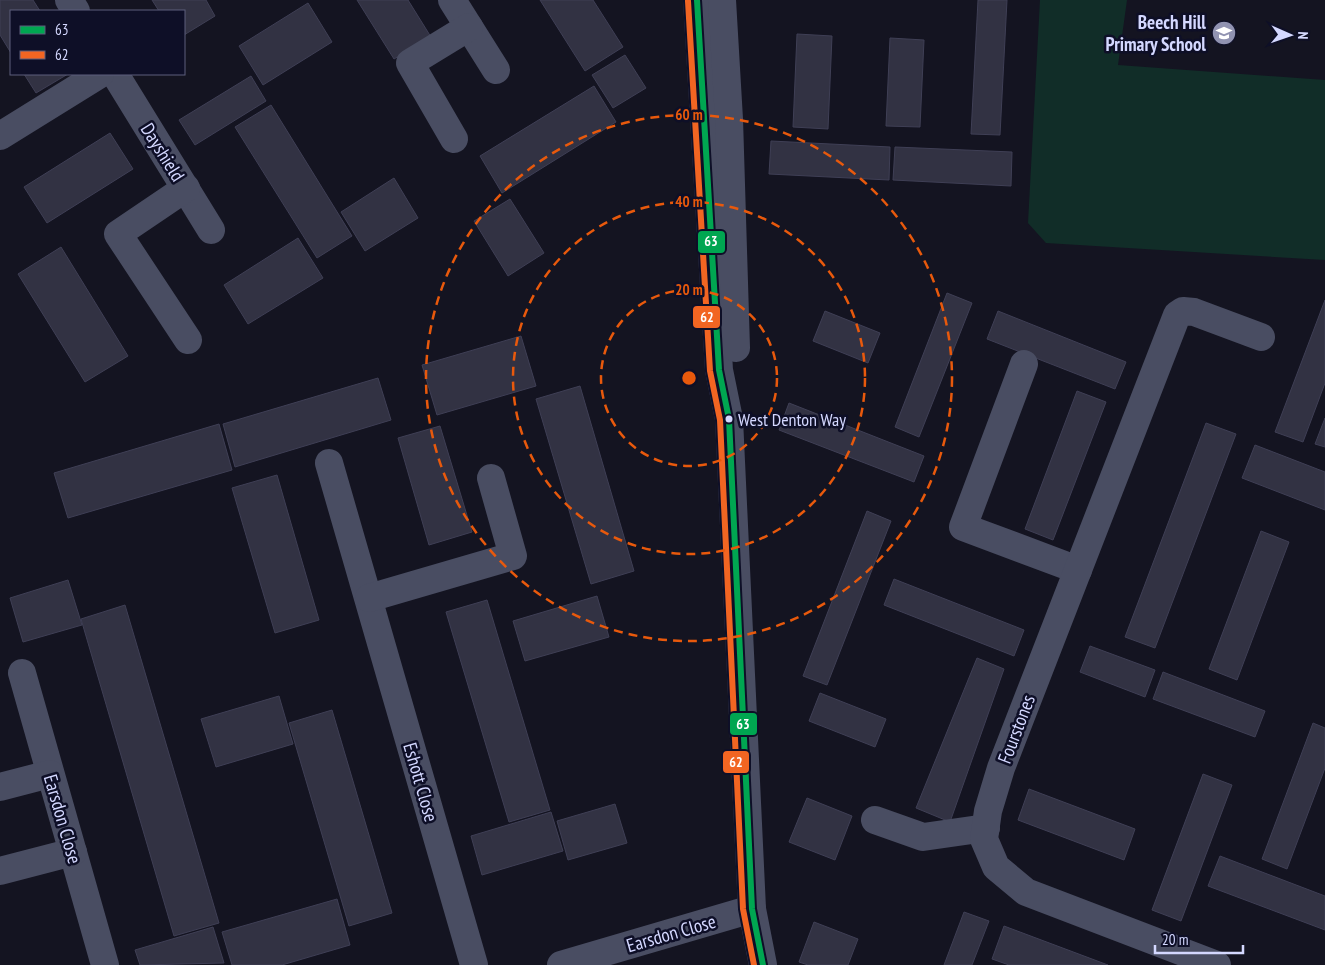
<svg xmlns="http://www.w3.org/2000/svg" width="1325" height="965" font-family="'PT Sans Narrow',sans-serif">
  <style>
    .green { fill: #112d28 }
    .building { fill: #323243; stroke: #3f3f55 }
    .lines { fill: none; stroke-linecap: round; stroke-linejoin: round }
    .minor { stroke: #494d62; stroke-width: 28 }
    .bus-1-casing { stroke: #0e0f27; stroke-width: 10 }
    .bus-2-casing { stroke: #0e0f27; stroke-width: 10 }
    .bus-1 { stroke: #00a651; stroke-width: 6 }
    .bus-2 { stroke: #f26522; stroke-width: 6 }
    .ring { fill: none; stroke: #e8590c; stroke-width: 2.5; stroke-dasharray: 9 6 }
    .bus-dot { fill: #d4d8ff; stroke: #0e0f27; stroke-width: 2 }
    .labels { text-anchor: middle; stroke-width: 5; stroke-linejoin: round; paint-order: stroke }
    .bus-label { font-size: 18px; fill: #d4d8ff; stroke: #0e0f27; text-anchor: start }
    .poi-label { font-size: 19px; font-weight: bold; fill: #d4d8ff; stroke: #0e0f27; text-anchor: end }
    .street-label { font-size: 19px; fill: #d4d8ff; stroke: #0e0f27 }
    .centre { fill: #e8590c; stroke: #0e0f27; stroke-width: 2.5 }
    .ring-label { font-size: 15px; text-anchor: middle; font-weight: bold; fill: #e8590c; stroke: #0e0f27; stroke-width: 5; stroke-linejoin: round; paint-order: stroke }
    .line-badge { stroke: #0e0f27; stroke-width: 2 }
    .badge-label { font-size: 14px; text-anchor: middle; font-weight: bold; fill: #fff }
  </style>
  <rect width="100%" height="100%" fill="#141421"/>
  <polygon class="green" points="1040,0 1127,0 1118,65 1325,80 1325,260 1046,243 1028,223"/>
  <g class="building">
    <polygon points="0,0 33,0 40,11 11,11 11,53 0,35"/>
    <polygon points="152,0 206,0 215,16 184,35 184,11 159,11"/>
    <polygon points="357,0 408,0 431,37 394,59"/>
    <polygon points="540,0 593,0 623,47 585,71"/>
    <polygon points="978,0 1007,0 1000,135 971,134"/>
    <polygon points="308,3 332,42 263,85 239,46"/>
    <polygon points="797,34 832,36 828,129 793,127"/>
    <polygon points="890,38 924,40 920,127 886,126"/>
    <polygon points="625,55 646,88 613,108 592,75"/>
    <polygon points="24,74 68,74 36,93"/>
    <polygon points="251,76 266,101 195,145 179,120"/>
    <polygon points="594,86 616,122 502,193 480,156"/>
    <polygon points="271,105 352,236 317,258 235,127"/>
    <polygon points="110,133 133,169 47,223 24,187"/>
    <polygon points="771,141 890,147 889,180 769,174"/>
    <polygon points="895,147 1012,152 1011,186 893,180"/>
    <polygon points="394,178 418,218 365,251 341,212"/>
    <polygon points="510,199 544,253 508,276 474,221"/>
    <polygon points="298,238 323,278 248,324 224,285"/>
    <polygon points="61,247 128,356 85,382 18,274"/>
    <polygon points="947,293 972,303 919,437 895,427"/>
    <polygon points="1325,300 1325,383 1303,442 1275,432"/>
    <polygon points="825,311 880,333 868,363 813,341"/>
    <polygon points="998,311 1126,362 1115,389 987,339"/>
    <polygon points="521,336 536,386 437,415 422,365"/>
    <polygon points="378,378 391,420 235,467 223,424"/>
    <polygon points="580,386 634,571 591,584 536,399"/>
    <polygon points="1077,391 1106,402 1053,540 1025,529"/>
    <polygon points="789,403 924,456 914,482 779,430"/>
    <polygon points="1325,418 1325,447 1315,444"/>
    <polygon points="1206,423 1236,434 1155,648 1125,637"/>
    <polygon points="219,424 232,470 68,518 54,473"/>
    <polygon points="440,426 472,532 429,545 398,438"/>
    <polygon points="1255,445 1325,472 1325,510 1242,478"/>
    <polygon points="277,475 319,620 275,633 232,488"/>
    <polygon points="867,511 891,521 827,685 803,676"/>
    <polygon points="1261,531 1289,542 1237,680 1209,669"/>
    <polygon points="894,579 1024,630 1014,656 884,605"/>
    <polygon points="68,580 82,625 23,642 10,598"/>
    <polygon points="597,596 609,637 525,661 513,621"/>
    <polygon points="487,600 550,810 509,822 446,612"/>
    <polygon points="125,605 219,923 174,936 81,619"/>
    <polygon points="1090,646 1155,670 1145,697 1080,672"/>
    <polygon points="977,658 1004,669 950,822 916,808"/>
    <polygon points="1163,672 1265,711 1255,737 1153,699"/>
    <polygon points="820,693 886,719 875,747 809,721"/>
    <polygon points="279,696 293,744 216,767 201,719"/>
    <polygon points="332,710 392,913 349,926 289,723"/>
    <polygon points="1313,723 1325,728 1325,768 1287,869 1262,859"/>
    <polygon points="1203,774 1232,785 1181,921 1152,910"/>
    <polygon points="1029,789 1135,829 1124,860 1018,820"/>
    <polygon points="807,798 852,816 835,860 789,842"/>
    <polygon points="615,804 627,843 568,860 557,821"/>
    <polygon points="551,812 563,851 482,875 471,836"/>
    <polygon points="1220,856 1325,896 1325,930 1208,886"/>
    <polygon points="337,899 350,945 282,965 232,965 222,932"/>
    <polygon points="964,912 989,921 972,965 944,965"/>
    <polygon points="814,922 858,939 848,965 808,965 799,962"/>
    <polygon points="1004,926 1108,965 1009,965 992,959"/>
    <polygon points="213,927 224,963 140,965 135,950"/>
  </g>
  <g class="lines">
    <g class="minor">
      <polyline points="69,0 76,11"/>
      <polyline points="452,0 496,70"/>
      <polyline points="697,0 719,370 729,419 752,909 763,965"/>
      <polyline points="722,0 729,119 736,348"/>
      <polyline points="115,74 211,230"/>
      <polyline points="0,136 100,74"/>
      <polyline points="454,139 410,63 469,27"/>
      <polyline points="186,188 118,234 188,340"/>
      <polyline points="1024,364 963,527 1078,570"/>
      <polyline points="329,463 474,965"/>
      <polyline points="369,598 513,556 491,478"/>
      <polyline points="22,673 105,965"/>
      <polyline points="0,787 50,774"/>
      <polyline points="875,820 923,837 986,828"/>
      <polyline points="0,871 73,852"/>
      <polyline points="561,965 752,909"/>
      <polyline points="1217,965 1026,892 996,867 984,839 988,811 1001,768 1177,315 1183,311 1194,312 1261,337"/>
    </g>
    <g class="bus-1-casing">
      <polyline id="bus-1" points="697,0 719,370 729,419 752,909 763,965"/>
    </g>
    <g class="bus-2-casing">
      <polyline id="bus-2" points="688,1 710,371 720,420 743,909 754,965"/>
    </g>
    <use href="#bus-1" class="bus-1"/>
    <use href="#bus-2" class="bus-2"/>
  </g>
  <g class="ring">
    <circle cx="689" cy="378" r="88"/>
    <circle cx="689" cy="378" r="176"/>
    <circle cx="689" cy="378" r="263"/>
  </g>
  <defs>
    <g id="school-disc" transform="scale(1.25)"><circle r="9.5" fill="#9193b1" stroke="#0e0f27"/><path d="M0-5L7-2L0 1L-7-2ZM-4 1L0 2.5L4 1V4Q0 6-4 4Z" fill="#fff"/></g>
  </defs>
  <g fill-rule="evenodd">
    <use href="#school-disc" x="1224" y="33"/>
  </g>
  <circle class="bus-dot" cx="729" cy="419" r="4.5"/>
  <g class="labels">
    <g class="bus-label">
      <text x="738" y="426">West Denton Way</text>
    </g>
    <g class="poi-label">
      <text x="1206" y="29">Beech Hill<tspan x="1206" dy="22">Primary School</tspan></text>
    </g>
    <g class="street-label">
      <text transform="translate(163 152) rotate(58)" y="7">Dayshield</text>
      <text transform="translate(1016 729) rotate(-69)" y="7">Fourstones</text>
      <text transform="translate(421 782) rotate(74)" y="7">Eshott Close</text>
      <text transform="translate(63 819) rotate(74)" y="7">Earsdon Close</text>
      <text transform="translate(671 933) rotate(-16)" y="7">Earsdon Close</text>
    </g>
  </g>
  <circle cx="689" cy="378" r="8" class="centre"/>
  <g class="ring-label">
    <text x="689" y="120">60 m</text>
    <text x="689" y="207">40 m</text>
    <text x="689" y="295">20 m</text>
  </g>
  <g class="line-badge">
    <rect x="697" y="230" width="29" height="24" rx="5" fill="#00a651"/>
    <rect x="692" y="305" width="29" height="24" rx="5" fill="#f26522"/>
    <rect x="729" y="712" width="29" height="24" rx="5" fill="#00a651"/>
    <rect x="722" y="750" width="28" height="24" rx="5" fill="#f26522"/>
  </g>
  <g class="badge-label">
    <text x="711" y="246">63</text>
    <text x="707" y="322">62</text>
    <text x="743" y="729">63</text>
    <text x="736" y="767">62</text>
  </g>
  <rect x="10" y="10" width="175" height="65" fill="#0e0f27" stroke="#5d5f7d"/>
  <rect x="20" y="26" width="25" height="8" fill="#00a651" stroke="#5d5f7d"/>
  <text x="55" y="35" font-size="15" fill="#d4d8ff">63</text>
  <rect x="20" y="51" width="25" height="8" fill="#f26522" stroke="#5d5f7d"/>
  <text x="55" y="60" font-size="15" fill="#d4d8ff">62</text>
  <g transform="translate(1290 35) rotate(92)" stroke="#0e0f27" stroke-width="4" paint-order="stroke">
  <path d="M0-4L9 19L0 12L-9 19Z" fill="#d4d8ff"/>
  <text y="-8" font-size="14" font-weight="bold" text-anchor="middle" fill="#d4d8ff">N</text>
  </g>
  <path d="M1155 945v8h88v-8" fill="none" stroke="#d4d8ff" stroke-width="2.5"/>
  <text x="1162" y="945" font-size="15" fill="#d4d8ff" stroke="#0e0f27" stroke-width="4" paint-order="stroke">20 m</text>
</svg>
